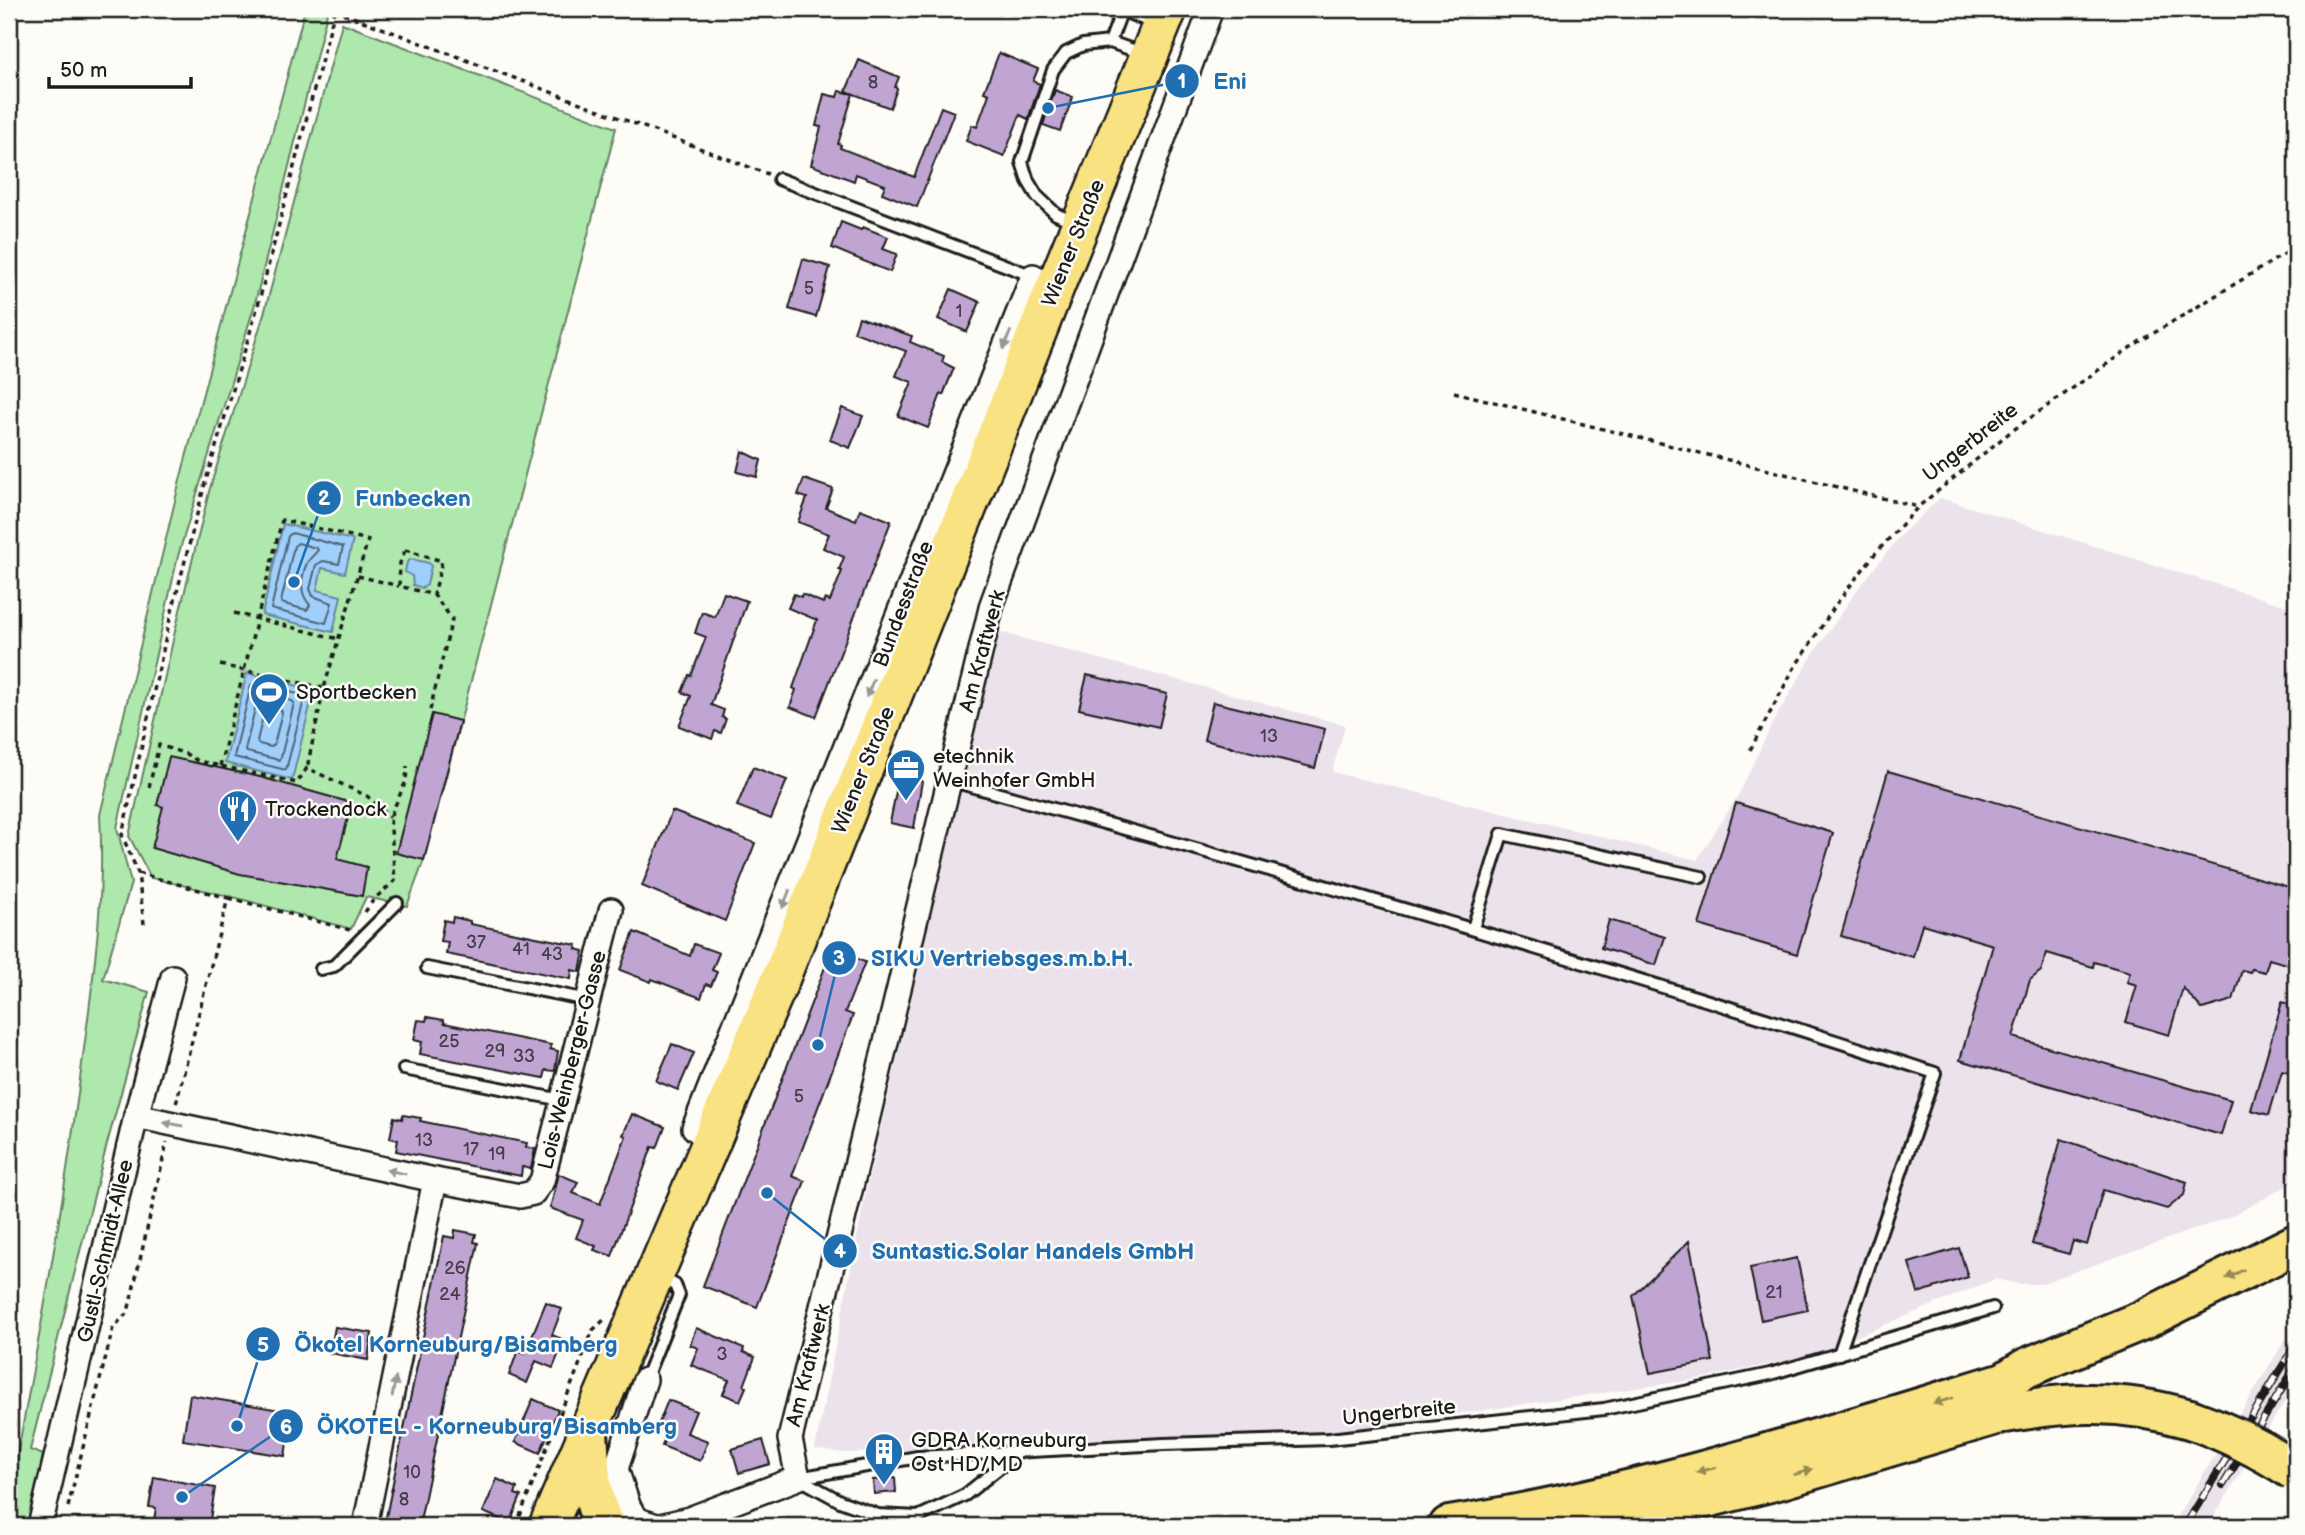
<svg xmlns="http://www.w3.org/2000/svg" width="2305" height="1535" font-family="'Balsamiq Sans',sans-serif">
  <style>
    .built { fill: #ebe2ec }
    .green { fill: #aee8ad; stroke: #658264; stroke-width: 2 }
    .water { fill: #9fcffb; stroke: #6b87a2; stroke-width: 2 }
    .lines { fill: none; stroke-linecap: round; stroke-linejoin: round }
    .shore { stroke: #506475; stroke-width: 2 }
    .building { fill: #c0a5d3; stroke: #1c1c1c; stroke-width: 2 }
    .service-casing { stroke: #1c1c1c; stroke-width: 16 }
    .minor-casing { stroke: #1c1c1c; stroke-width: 28 }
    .primary-casing { stroke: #1c1c1c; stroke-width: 42 }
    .motorway-casing { stroke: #1c1c1c; stroke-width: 44 }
    .path { stroke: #1c1c1c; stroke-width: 3.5; stroke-dasharray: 5 5; stroke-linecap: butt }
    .service { stroke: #fdfcf7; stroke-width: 10 }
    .minor { stroke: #fdfcf7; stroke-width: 23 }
    .primary { stroke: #f8e281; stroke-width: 37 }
    .motorway { stroke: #f8e281; stroke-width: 38 }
    .rail-casing { stroke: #1c1c1c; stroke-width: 8 }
    .rail { stroke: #fdfcf7; stroke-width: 5; stroke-dasharray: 16; stroke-linecap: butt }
    .motorway-bridge-casing { stroke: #1c1c1c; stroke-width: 44; stroke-linecap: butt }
    .motorway-bridge { stroke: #f8e281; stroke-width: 38 }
    .oneway { fill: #989794 }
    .oneway2 { fill: #958954 }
    .labels { text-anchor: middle; stroke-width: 5; stroke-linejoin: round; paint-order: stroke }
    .number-label { font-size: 18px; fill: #453e4a }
    .street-label { font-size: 21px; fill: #1c1c1c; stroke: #fdfcf7 }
    .poi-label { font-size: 21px; fill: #1c1c1c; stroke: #fdfcf7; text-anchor: start }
    .leader { fill: none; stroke: #1f6fb2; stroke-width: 2.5 }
    .callout-dot { fill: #1f6fb2; stroke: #fdfcf7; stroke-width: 2.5 }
    .mark-label { font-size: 21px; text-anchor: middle; font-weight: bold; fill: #fff }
    .callout-label { font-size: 23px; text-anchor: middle; font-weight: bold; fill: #1f6fb2; stroke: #fdfcf7; stroke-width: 5; stroke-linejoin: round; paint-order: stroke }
  </style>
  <rect width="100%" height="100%" fill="#fdfcf7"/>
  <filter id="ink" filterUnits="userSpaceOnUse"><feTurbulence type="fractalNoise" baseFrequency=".0143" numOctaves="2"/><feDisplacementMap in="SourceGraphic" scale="14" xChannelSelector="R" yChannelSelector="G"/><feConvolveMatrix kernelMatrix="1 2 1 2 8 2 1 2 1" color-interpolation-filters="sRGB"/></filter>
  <g filter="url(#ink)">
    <g class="built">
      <polygon points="1940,498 2296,609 2296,1178 2294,1182 2232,1216 2040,1284 2019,1284 1995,1279 1810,1356 1698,1379 1310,1435 986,1449 844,1453 815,1449 868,1182 999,632 1345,725 1332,772 1697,860 1739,794 1773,722 1814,653 1858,589 1900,536"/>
      <polygon points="2296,1322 2296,1383 2242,1471 2208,1526 2172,1526"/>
    </g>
    <g class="green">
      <path d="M305,9h23l-74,298 -76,249 -61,272 14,55 -28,96 46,13 -42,152 -77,306 13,5 -12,71h-22v-26c27,-145 54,-290 73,-436 11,-84 23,-164 18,-249l80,-335z"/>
      <polygon points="342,23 616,128 424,860 407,906 366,897 351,929 233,897 151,878 129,836 176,627 210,488 264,314"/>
    </g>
    <g class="water">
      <polygon points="283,524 353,540 345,573 322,568 317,590 341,596 333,632 262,615"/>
      <polygon points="411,559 429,563 431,566 427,585 422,588 413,585 412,576 405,572 407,562"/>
      <polygon points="247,673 314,690 292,780 225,763"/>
    </g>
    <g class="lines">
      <g class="shore">
        <polygon points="292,533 343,547 339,564 323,561 316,565 310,589 313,596 332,603 326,623 271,609 288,536"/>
        <path d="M298,543l18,5 2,2c-3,4 -8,8 -11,13 -6,14 -8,30 3,42l-3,5 -23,-6 -3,-2 13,-56z"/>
        <polygon points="255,683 305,696 286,770 234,757 251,685"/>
        <polygon points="262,693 292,701 294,703 281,757 279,760 247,752 245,750 258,696"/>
        <polygon points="269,706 280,709 282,712 274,745 271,747 259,744 257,741 265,708"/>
      </g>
    </g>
    <g class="building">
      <polygon points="999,53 1038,69 1033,81 1040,84 1028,119 1020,115 1004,156 966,141 972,125 977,127 989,94 984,92"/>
      <polygon points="859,60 899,77 895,87 897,89 890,108 846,91"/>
      <polygon points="1055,90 1073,97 1060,131 1043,125"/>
      <polygon points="839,91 853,94 838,144 841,145 840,148 914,177 941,107 954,112 917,207 882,193 885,185 856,174 854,181 811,165 821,127 816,126 824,94 837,97"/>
      <polygon points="841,222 861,230 863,227 888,237 883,249 897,254 890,272 832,248"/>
      <polygon points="803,259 830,267 816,317 789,309"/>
      <polygon points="951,289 980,302 967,332 938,319"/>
      <polygon points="859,317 912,336 910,342 944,356 942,362 954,368 943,395 941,394 928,428 898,416 912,382 896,376 906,351 854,332"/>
      <polygon points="842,408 863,416 850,448 830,440"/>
      <polygon points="742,451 761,460 757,477 737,472"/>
      <polygon points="804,479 833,489 826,508 856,520 860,509 891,521 816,717 790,707 796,690 793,688 817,620 788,608 794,594 801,597 802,594 823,603 825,599 830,601 842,571 839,570 844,557 823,548 829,534 798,522 807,498 798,495"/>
      <polygon points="724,593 747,601 711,705 724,710 722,717 726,719 721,733 715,731 712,739 679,726 691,696 682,692 689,675 691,676 706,637 695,633 702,612 715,617"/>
      <polygon points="1087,675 1167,694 1159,727 1079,709"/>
      <polygon points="1213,702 1325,729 1315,768 1204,740"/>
      <polygon points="432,714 460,721 424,860 396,853"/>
      <polygon points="169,757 260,777 352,803 337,859 367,867 362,896 240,874 152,848 163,807 157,805"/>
      <polygon points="753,767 787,780 771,819 737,806"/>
      <polygon points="1888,771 2296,889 2296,967 2269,959 2265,972 2252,969 2250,972 2242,970 2233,1000 2202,1009 2183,988 2169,1035 2126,1022 2137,985 2127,982 2130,972 2094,962 2093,967 2047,953 2041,971 2030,980 2013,1037 2231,1100 2221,1135 1960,1060 1993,945 1922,924 1913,957 1841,936"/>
      <polygon points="899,776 922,781 914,828 890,823"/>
      <polygon points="1736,803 1833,833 1797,954 1699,925"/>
      <polygon points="672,811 755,843 725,921 642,886"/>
      <polygon points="453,917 470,921 470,924 577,945 576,949 584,951 580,972 572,970 571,979 446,954 448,942 440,941 444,920 452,922"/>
      <polygon points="1609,920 1665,937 1656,965 1601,948"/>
      <polygon points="634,932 690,956 694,944 719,953 712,970 717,972 711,986 706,984 701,998 652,979 651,982 620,970"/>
      <polygon points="832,949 865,962 845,1012 853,1015 792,1176 805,1181 757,1307 703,1286"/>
      <polygon points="2282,1002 2296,1006 2296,1075 2282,1071 2269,1115 2251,1110"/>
      <polygon points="427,1017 444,1020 444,1023 551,1045 550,1049 558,1051 555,1071 546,1070 544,1078 420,1054 422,1042 414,1040 418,1020 426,1021"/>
      <polygon points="672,1044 694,1053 678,1090 656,1081"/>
      <polygon points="632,1114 665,1127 657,1148 652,1147 612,1256 594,1250 596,1246 576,1238 583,1220 550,1208 559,1174 578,1182 573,1193 600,1204 626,1136 623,1135"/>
      <polygon points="403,1115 421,1118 420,1121 527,1143 526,1147 535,1149 531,1169 522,1167 521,1176 396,1151 398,1140 390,1138 394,1117 402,1119"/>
      <polygon points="2061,1139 2187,1182 2184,1195 2167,1209 2103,1190 2087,1245 2073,1241 2069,1254 2032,1244"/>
      <polygon points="455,1230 476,1234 474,1242 478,1243 461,1323 419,1526 394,1526 394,1524 385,1522 401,1443 444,1236 454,1238"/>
      <polygon points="1689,1241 1713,1361 1650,1373 1633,1296"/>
      <polygon points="1959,1248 1968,1277 1918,1293 1909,1263"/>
      <polygon points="1797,1258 1808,1310 1761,1320 1750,1268"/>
      <polygon points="546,1302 562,1309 552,1335 562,1339 556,1351 559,1353 553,1368 536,1361 527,1383 509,1375 518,1350 525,1353"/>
      <polygon points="335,1327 372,1333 368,1360 330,1353"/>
      <polygon points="696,1328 744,1348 743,1352 755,1357 744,1386 746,1387 740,1401 723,1394 729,1380 691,1365 698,1348 690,1345"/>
      <polygon points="190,1395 292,1412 285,1456 183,1440"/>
      <polygon points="533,1399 558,1410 540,1453 515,1442"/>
      <polygon points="668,1400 696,1411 687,1433 708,1441 700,1461 662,1446 667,1432 657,1428"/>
      <polygon points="763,1440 770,1464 739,1473 732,1449"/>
      <polygon points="154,1477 215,1488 209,1526 153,1526 156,1508 149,1507"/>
      <polygon points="895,1478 896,1492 874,1494 873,1480"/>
      <polygon points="497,1479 517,1488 515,1494 521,1496 510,1523 483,1512"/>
    </g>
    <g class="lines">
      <g class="service-casing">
        <g id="service">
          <polyline points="1119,9 1155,24"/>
          <polyline points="1110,42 1122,10"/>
          <polyline points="779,179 1033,276"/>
          <polyline points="1076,223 1056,214 1037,196 1028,181 1022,162 1053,70 1066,53 1083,45 1110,42 1144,54"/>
          <path d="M949,780c331,91 660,187 986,293l-96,281"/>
          <polyline points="1473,928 1502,834 1701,877"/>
          <polyline points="427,968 588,1000"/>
          <polyline points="321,969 334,966 397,903"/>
          <polyline points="404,1069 562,1100"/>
          <polyline points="645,1380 679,1295 675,1285 660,1277"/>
          <polyline points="798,1478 918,1457 1164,1444 1329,1439 1604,1409 1770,1374 1993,1308"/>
          <polyline points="798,1478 840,1501 878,1515 918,1517 965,1495 1019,1452"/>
        </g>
      </g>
      <g class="minor-casing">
        <g id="minor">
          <polyline points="136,1116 435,1180 365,1526"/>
          <polyline points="710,1140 694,1128 1033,276"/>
          <polyline points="435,1180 520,1196 533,1193 542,1181 611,910"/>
          <polyline points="645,1380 616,1469 629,1508 638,1520 657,1526"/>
          <polyline points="40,1526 136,1116 173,977"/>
          <polyline points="660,1526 689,1519 798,1478 790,1439 992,604 1211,9"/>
        </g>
      </g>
      <g class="primary-casing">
        <polyline id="primary" points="548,1526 780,980 1056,285 1168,9"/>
      </g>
      <g class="motorway-casing">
        <g id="motorway">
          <path d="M588,1430c2,32 1,68 17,96"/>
          <path d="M1449,1526c190,-30 372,-88 555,-144l22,-14 117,-48 153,-76"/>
          <path d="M1595,1526l183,-46 221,-66c70,-13 121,-15 191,5"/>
        </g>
      </g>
      <g class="path">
        <polyline points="334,10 768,174"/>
        <polyline points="1454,392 1918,507"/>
        <polygon points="405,550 442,561 434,595 399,586 400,563"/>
        <polyline points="358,576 399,586"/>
        <polyline points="234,613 339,639"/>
        <polyline points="220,665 324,688"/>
        <polyline points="430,710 452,619 434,595"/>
        <polyline points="1750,750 1793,670 1837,603 1874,555 1918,507 2009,433 2134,345 2296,247"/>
        <polyline points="220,766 282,520 368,540 324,688 307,768"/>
        <polyline points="149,787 159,745 186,754 198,761 297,783 307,768 367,796 390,817"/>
        <polyline points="138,873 228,898 176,1104"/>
        <polyline points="229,898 350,930"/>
        <polyline points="365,912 374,899 395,881 390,817 406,781 407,766"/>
        <polyline points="144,924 138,873 122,835 169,623 204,487 257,309 335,9"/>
        <polyline points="68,1507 113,1328 128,1312 167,1142"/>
        <polyline points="516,1526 593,1330 605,1319"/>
      </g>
      <use href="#service" class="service"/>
      <use href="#minor" class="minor"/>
      <use href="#primary" class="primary"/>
      <use href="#motorway" class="motorway"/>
      <g class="rail-casing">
        <g id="rail">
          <polyline points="2223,1485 2296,1366"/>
          <polyline points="2185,1526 2296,1344"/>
        </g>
      </g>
      <use href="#rail" class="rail"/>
      <g class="motorway-bridge-casing">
        <path id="motorway-bridge" d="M2190,1419c38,13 71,30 105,52"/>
      </g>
      <use href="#motorway-bridge" class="motorway-bridge"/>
    </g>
    <defs><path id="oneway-solid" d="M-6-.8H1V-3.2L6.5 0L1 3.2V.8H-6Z" transform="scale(1.75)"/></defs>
    <g class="oneway">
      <use href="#oneway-solid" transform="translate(1007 340) rotate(112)"/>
      <use href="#oneway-solid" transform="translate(870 688) rotate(112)"/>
      <use href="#oneway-solid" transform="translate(786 899) rotate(112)"/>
      <use href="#oneway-solid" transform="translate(173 1124) rotate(-168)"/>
      <use href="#oneway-solid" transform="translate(396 1172) rotate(-168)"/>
      <use href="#oneway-solid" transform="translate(394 1387) rotate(-79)"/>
    </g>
    <g class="oneway2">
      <use href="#oneway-solid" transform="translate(2235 1274) rotate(154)"/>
      <use href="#oneway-solid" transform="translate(1943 1401) rotate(163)"/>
      <use href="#oneway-solid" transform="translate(1706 1470) rotate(165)"/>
      <use href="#oneway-solid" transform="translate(1803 1472) rotate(-17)"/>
    </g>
  </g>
  <defs>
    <g id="stadium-pin" transform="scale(2.0125)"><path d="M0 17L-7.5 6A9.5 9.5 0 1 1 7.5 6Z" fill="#1f6fb2" stroke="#fdfcf7"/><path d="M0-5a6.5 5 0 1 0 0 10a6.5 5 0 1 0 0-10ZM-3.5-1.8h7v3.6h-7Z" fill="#fff"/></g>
    <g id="office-pin" transform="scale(2.0125)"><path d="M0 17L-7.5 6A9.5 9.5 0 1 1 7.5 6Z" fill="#1f6fb2" stroke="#fdfcf7"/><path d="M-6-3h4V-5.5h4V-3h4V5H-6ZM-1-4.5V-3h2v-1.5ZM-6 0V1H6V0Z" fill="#fff"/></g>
    <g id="restaurant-pin" transform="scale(2.0125)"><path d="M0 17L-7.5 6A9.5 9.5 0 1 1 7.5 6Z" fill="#1f6fb2" stroke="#fdfcf7"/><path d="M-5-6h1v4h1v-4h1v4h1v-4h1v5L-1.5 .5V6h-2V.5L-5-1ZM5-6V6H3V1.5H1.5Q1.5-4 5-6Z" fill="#fff"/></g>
    <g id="building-pin" transform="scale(2.0125)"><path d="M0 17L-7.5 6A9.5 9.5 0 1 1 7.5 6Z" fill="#1f6fb2" stroke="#fdfcf7"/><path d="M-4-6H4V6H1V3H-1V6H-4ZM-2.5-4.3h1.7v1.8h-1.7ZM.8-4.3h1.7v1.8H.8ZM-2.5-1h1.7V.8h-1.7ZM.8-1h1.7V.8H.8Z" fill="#fff"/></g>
  </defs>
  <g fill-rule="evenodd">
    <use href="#stadium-pin" x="269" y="692"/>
    <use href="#office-pin" x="906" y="768"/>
    <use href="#restaurant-pin" x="238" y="809"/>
    <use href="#building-pin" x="884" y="1452"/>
  </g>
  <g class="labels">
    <g class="number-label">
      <text x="873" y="88">8</text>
      <text x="809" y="294">5</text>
      <text x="959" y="317">1</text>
      <text x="1269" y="742">13</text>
      <text x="476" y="948">37</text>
      <text x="521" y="955">41</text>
      <text x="552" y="960">43</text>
      <text x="449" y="1047">25</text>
      <text x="495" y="1057">29</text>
      <text x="524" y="1062">33</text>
      <text x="799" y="1102">5</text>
      <text x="424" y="1146">13</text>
      <text x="471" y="1155">17</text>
      <text x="497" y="1160">19</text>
      <text x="455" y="1274">26</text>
      <text x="1774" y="1298">21</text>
      <text x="450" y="1300">24</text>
      <text x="722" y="1360">3</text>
      <text x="412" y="1478">10</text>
      <text x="404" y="1505">8</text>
    </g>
    <g class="street-label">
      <text transform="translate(1073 243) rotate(-68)" y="7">Wiener Straße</text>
      <text transform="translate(1970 442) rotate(-38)" y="7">Ungerbreite</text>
      <text transform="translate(903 604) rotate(-69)" y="7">Bundesstraße</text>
      <text transform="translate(982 651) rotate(-75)" y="7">Am Kraftwerk</text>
      <text transform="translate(863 770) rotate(-68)" y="7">Wiener Straße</text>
      <text transform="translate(572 1060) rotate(-76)" y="7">Lois-Weinberger-Gasse</text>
      <text transform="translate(105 1251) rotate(-77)" y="7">Gustl-Schmidt-Allee</text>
      <text transform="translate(808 1365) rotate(-76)" y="7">Am Kraftwerk</text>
      <text transform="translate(1399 1412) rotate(-6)" y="7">Ungerbreite</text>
    </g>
    <g class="poi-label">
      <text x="296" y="699">Sportbecken</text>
      <text x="933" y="763">etechnik<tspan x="933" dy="24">Weinhofer GmbH</tspan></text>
      <text x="265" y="816">Trockendock</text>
      <text x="911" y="1447">GDRA Korneuburg<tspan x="911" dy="24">Ost HD/MD</tspan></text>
    </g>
  </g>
  <path class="leader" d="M1048 108L1182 81M294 582L324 498M818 1045L839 958M767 1193L840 1251M237 1426L263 1344M182 1497L286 1426"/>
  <g class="callout-dot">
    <circle cx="1048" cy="108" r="7"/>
    <circle cx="294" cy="582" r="7"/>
    <circle cx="818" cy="1045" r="7"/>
    <circle cx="767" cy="1193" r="7"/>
    <circle cx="237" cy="1426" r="7"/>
    <circle cx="182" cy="1497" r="7"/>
    <circle cx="1182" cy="81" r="18"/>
    <circle cx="324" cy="498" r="18"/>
    <circle cx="839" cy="958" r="18"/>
    <circle cx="840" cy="1251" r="18"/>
    <circle cx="263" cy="1344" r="18"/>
    <circle cx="286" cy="1426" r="18"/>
  </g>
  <g class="mark-label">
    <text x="1182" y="88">1</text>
    <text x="324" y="505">2</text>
    <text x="839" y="965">3</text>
    <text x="840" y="1258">4</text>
    <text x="263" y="1352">5</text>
    <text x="286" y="1434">6</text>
  </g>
  <g class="callout-label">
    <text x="1230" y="89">Eni</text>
    <text x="413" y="506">Funbecken</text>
    <text x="1002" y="966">SIKU Vertriebsges.m.b.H.</text>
    <text x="1033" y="1259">Suntastic.Solar Handels GmbH</text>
    <text x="456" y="1352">Ökotel Korneuburg/Bisamberg</text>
    <text x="497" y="1434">ÖKOTEL - Korneuburg/Bisamberg</text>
  </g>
  <rect width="2305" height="1535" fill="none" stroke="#fdfcf7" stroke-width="35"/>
  <rect x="18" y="18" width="2270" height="1500" fill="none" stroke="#1c1c1c" stroke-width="2.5" filter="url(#ink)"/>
  <path d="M49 77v10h142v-10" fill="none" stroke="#1c1c1c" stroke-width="3.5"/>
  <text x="60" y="77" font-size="21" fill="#1c1c1c" stroke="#fdfcf7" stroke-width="5" paint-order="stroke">50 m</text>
</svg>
